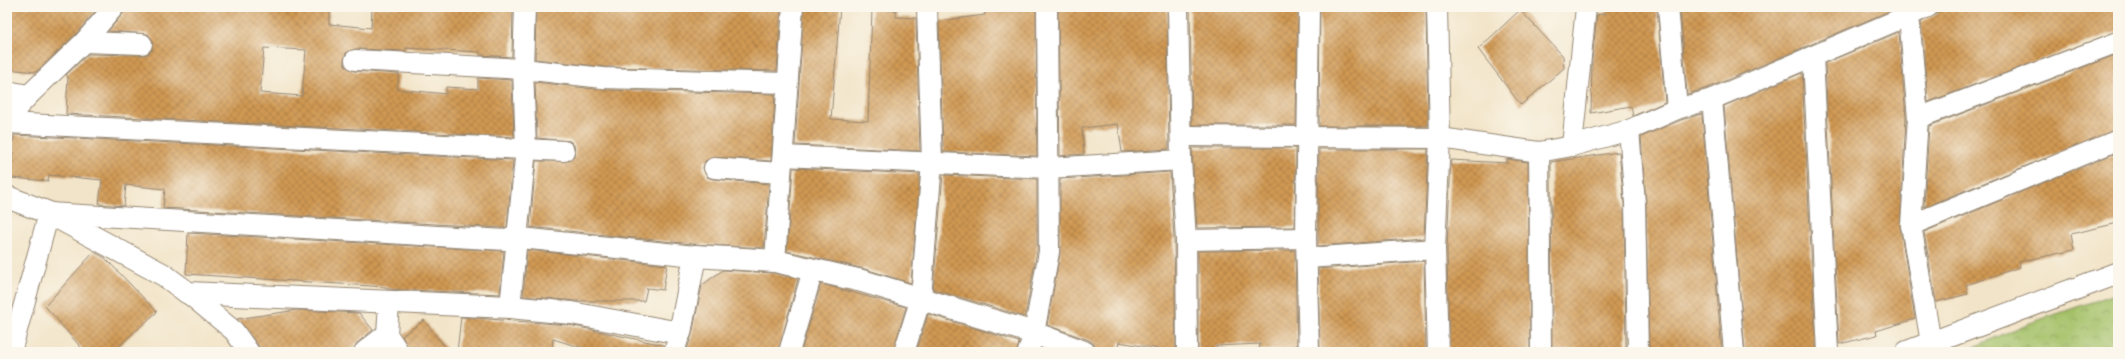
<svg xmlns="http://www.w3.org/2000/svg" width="2125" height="359" font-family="'Old Standard TT',serif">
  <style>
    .park { fill: url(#park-crowns); stroke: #707643 }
    .building { fill: url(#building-cross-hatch); fill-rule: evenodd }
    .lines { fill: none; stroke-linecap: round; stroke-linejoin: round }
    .street-casing { stroke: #968773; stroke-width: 22 }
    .secondary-casing { stroke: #968773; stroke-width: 24 }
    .street { stroke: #fff; stroke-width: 20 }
    .secondary { stroke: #fff; stroke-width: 22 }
  </style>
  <defs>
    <pattern id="park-crowns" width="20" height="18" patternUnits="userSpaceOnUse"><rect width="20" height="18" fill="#a4c168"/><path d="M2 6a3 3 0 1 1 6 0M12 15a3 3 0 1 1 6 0" fill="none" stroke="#879d55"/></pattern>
    <pattern id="building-cross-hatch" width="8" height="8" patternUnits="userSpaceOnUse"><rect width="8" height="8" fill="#d09953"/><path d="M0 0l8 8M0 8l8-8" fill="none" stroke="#aa7d44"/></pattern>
  </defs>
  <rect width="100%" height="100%" fill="#fbf7ec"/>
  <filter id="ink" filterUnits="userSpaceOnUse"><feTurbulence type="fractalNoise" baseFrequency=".025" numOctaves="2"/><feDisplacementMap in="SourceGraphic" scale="8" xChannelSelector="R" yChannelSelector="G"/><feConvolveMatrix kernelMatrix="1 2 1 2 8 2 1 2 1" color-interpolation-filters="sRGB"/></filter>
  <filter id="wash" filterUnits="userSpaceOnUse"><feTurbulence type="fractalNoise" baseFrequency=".012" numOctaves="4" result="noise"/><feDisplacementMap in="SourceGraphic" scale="16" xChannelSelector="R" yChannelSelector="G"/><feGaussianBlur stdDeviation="0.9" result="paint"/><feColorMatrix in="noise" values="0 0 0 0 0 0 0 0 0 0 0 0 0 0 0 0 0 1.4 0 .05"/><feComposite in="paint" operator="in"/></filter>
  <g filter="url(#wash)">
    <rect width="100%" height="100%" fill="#f2e4c8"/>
    <polygon class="park" points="2118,293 2118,352 1962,352 2027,324"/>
    <g id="blocks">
      <g class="building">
        <polygon points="7,7 99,7 76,34 36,72 7,69"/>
        <path d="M125,7h204v17l42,4 1,-21h141l-1,50 -32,-2v-3l-74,-4v3l-50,-2 -10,4 -2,7 1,6 9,5 45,3 -2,15 49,5v-7l32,2v-11l34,2 2,57 -448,-23 2,-37 -2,-2 22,-21 54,1 6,-1 4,-4v-11l-4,-5 -40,-3 15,-17zM264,48l42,2 -4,46 -42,-3z"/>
        <polygon points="536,7 781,7 777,71 604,67 535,59"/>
        <polygon points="840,7 831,119 868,121 872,9 896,10 896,17 916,18 920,151 795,145 804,8"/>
        <polygon points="984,7 1036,7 1037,156 943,152 939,21 985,15"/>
        <polygon points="1058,7 1167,7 1169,149 1122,152 1118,124 1082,128 1084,154 1060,156"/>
        <polygon points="1190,7 1298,7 1296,125 1192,125"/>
        <polygon points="1320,7 1426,7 1428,126 1319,126"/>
        <polygon points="1605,7 1657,7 1665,102 1633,116 1631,106 1591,113 1592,60 1597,15 1606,13"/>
        <polygon points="1680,7 1899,7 1708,88 1687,94"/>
        <polygon points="1939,7 2118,7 2118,31 1928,102 1921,22 1937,14"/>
        <polygon points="1520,10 1563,56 1564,68 1521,105 1478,49"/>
        <polygon points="1899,32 1906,118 1900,227 1915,319 1876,331 1877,335 1839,344 1825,63"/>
        <polygon points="2118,54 2118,129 1924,207 1929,126"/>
        <polygon points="1802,73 1816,349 1815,352 1745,352 1724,106"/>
        <polygon points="535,82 603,90 775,94 771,161 714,157 705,161 703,168 707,177 713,179 769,184 764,248 692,244 530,227 536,161 569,161 574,157 575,151 574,145 570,141 537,138"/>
        <polygon points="1702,114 1722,352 1649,352 1646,203 1641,137 1681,120"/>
        <polygon points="14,135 513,160 507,227 503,228 163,208 165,189 126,185 124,206 99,204 102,180 49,175 48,181 11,178"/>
        <polygon points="1192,148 1296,148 1295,227 1197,228"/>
        <polygon points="1319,149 1428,149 1424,238 1318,246"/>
        <polygon points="1619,152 1624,204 1626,350 1581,352 1578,349 1552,352 1551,162"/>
        <polygon points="2118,152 2118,223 2071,234 2074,250 2019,262 2020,267 1966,285 1968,294 1936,302 1924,232"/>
        <polygon points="1507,159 1528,162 1530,352 1449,352 1447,249 1451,160 1507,163"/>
        <polygon points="793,168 920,174 911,283 865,269 787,251"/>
        <polygon points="1170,172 1174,240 1176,352 1119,342 1117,352 1096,352 1094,344 1089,340 1047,325 1060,254 1060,179"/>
        <polygon points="943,175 1037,179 1037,251 1025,317 933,289"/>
        <polygon points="188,233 504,251 500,294 386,289 386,287 186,274"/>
        <polygon points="527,250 667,265 663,290 647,288 644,301 575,301 523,296"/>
        <polygon points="1295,250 1297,351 1259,350 1260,344 1216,346 1216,352 1198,352 1198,251"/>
        <polygon points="94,252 105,258 157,312 112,352 85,352 45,306"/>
        <polygon points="1424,261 1426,350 1379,349 1379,352 1320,352 1318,269"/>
        <polygon points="723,270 773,273 798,279 778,352 686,352 692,335 702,285"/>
        <polygon points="821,284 906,307 893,352 801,352"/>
        <polygon points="297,310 359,313 373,330 357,343 353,352 260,352 258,345 237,319"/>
        <polygon points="928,314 1019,342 1017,352 925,352 917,349"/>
        <polygon points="461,317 569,325 664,345 663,352 596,352 553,339 552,352 457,352"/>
        <polygon points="424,320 449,352 410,352 402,336"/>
      </g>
    </g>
  </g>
  <g filter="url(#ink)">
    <use href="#blocks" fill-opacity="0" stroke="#968773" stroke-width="1"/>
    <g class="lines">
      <g class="street-casing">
        <g id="street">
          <polyline points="1178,7 1181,160 1186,240 1187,352"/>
          <polyline points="1437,7 1440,138 1435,249 1438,352"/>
          <polyline points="1668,7 1677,109"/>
          <polyline points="1909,16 1918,118 1911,225 1931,343"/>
          <polyline points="84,42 142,44"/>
          <polyline points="1813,57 1828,352"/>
          <polyline points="355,60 523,69 603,78 788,83"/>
          <polyline points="7,91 29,95"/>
          <polyline points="1712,99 1734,352"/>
          <polyline points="1918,118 2118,42"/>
          <polyline points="7,119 29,95 84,42 114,7"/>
          <polyline points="7,123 564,151"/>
          <polyline points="1629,130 1635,203 1638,352"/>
          <polyline points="1182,136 1440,138 1539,152 1572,146 1629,130 1677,109 1712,99 1928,7"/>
          <polyline points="1572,146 1586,7"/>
          <polyline points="1539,152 1541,352"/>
          <polyline points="783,156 1048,168 1181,160"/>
          <polyline points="714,168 780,173"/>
          <polyline points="1911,225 2118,140"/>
          <polyline points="1186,240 1306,238"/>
          <polyline points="1307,258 1435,249"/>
          <polyline points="775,261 793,7"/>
          <polyline points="188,293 234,331 249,352"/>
          <polyline points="389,303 387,334 399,352"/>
          <polyline points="510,307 526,149 523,69 525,7"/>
          <polyline points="11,352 49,213 505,240 511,237 695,256"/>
          <polyline points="364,352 387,334"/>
          <polyline points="674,352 680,333"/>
          <polyline points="789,352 813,270"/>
          <polyline points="904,352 921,298 932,162 927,7"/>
          <polyline points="1028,352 1034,333 1049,252 1047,7"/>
          <polyline points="1309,352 1306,238 1309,7"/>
        </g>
      </g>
      <g class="secondary-casing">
        <g id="secondary">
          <polyline points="7,197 49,213 164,275 188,293 510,307 571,313 680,333 695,256 775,261 862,281 1034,333 1084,352"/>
          <polyline points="1907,352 2118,273"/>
        </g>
      </g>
      <use href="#street" class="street"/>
      <use href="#secondary" class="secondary"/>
    </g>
  </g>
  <rect width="2125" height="359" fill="none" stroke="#fbf7ec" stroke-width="24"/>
</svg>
